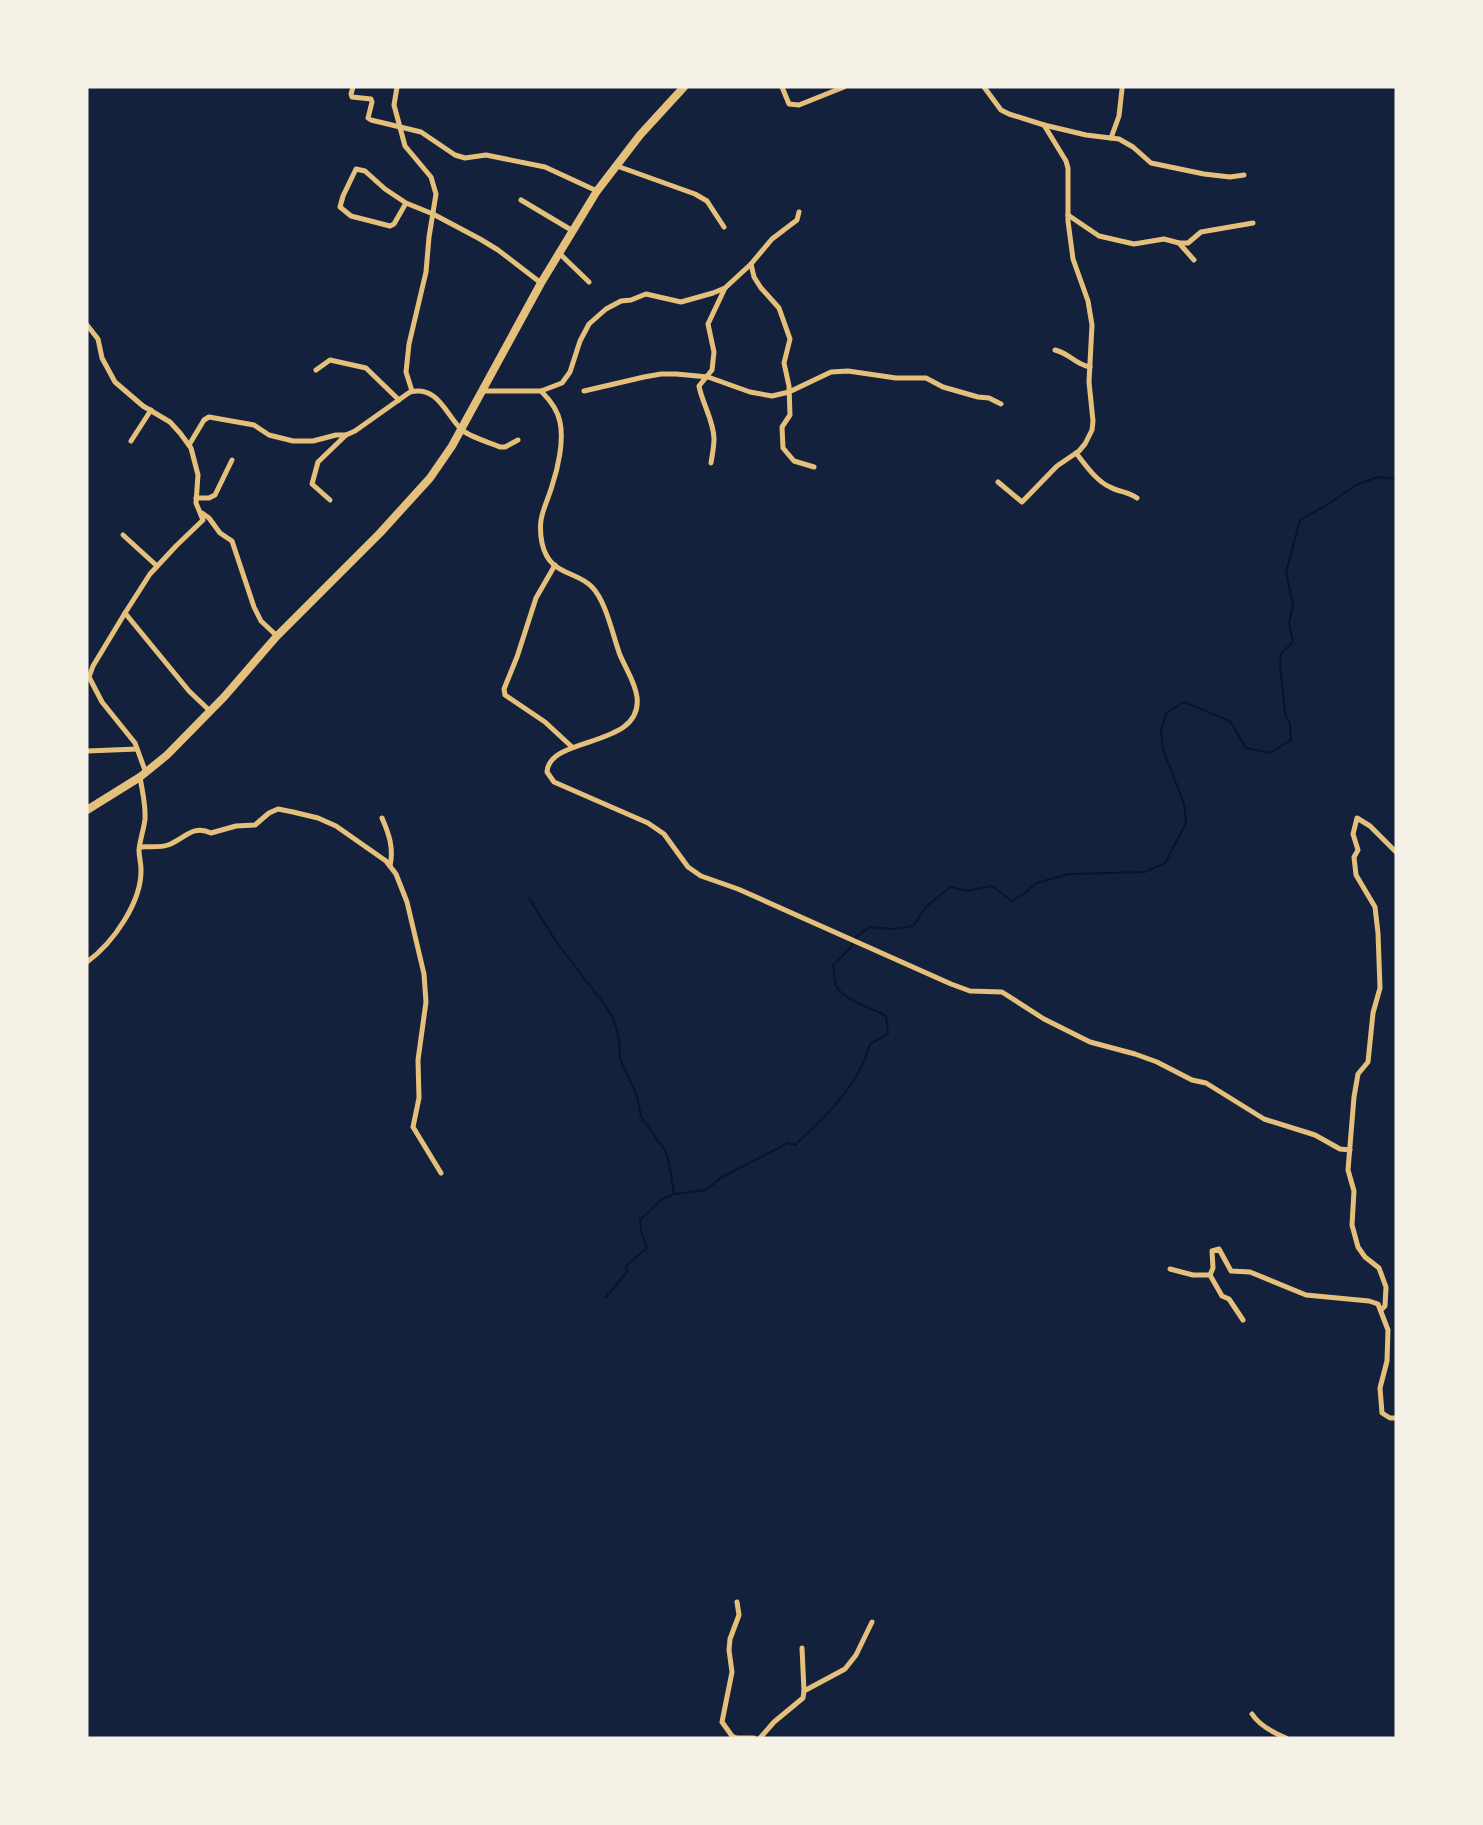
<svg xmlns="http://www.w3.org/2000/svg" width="1483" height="1825" font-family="'PT Serif',serif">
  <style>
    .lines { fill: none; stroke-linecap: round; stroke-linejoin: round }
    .stream { stroke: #0b132b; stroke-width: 2 }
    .minor { stroke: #e5c07b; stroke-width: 5 }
    .secondary { stroke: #e5c07b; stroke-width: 8 }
  </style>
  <rect width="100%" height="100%" fill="#14213d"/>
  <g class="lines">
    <g class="stream">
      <polyline points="529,898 557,943 605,1005 614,1020 619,1039 620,1059 637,1096 641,1117 665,1150 669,1162 674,1194 662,1199 640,1220 641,1231 647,1248 626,1266 627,1272 606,1297"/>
      <path d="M674,1194l32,-4 16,-13 66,-34 8,2c5,-7 11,-11 17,-17 23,-22 49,-52 57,-84l18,-10 -2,-18c-14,-8 -44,-16 -50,-31 -2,-6 -2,-14 -3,-20l19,-19 4,-9 14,-10 23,2 20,-3 13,-19 24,-20 17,4 25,-5 20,15 13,-8 11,-10 33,-9 76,-2 20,-9 21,-40 -2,-19 -21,-55 -2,-18 5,-18 18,-11 46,19 16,27 24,5 21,-13 -1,-16 -5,-11 -5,-47 1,-12 12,-12 -4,-19 4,-18 -7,-32 14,-53 27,-15 29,-20 22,-8 18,2"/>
    </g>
    <g class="minor">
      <polyline points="353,87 351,94 352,97 371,99 372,102 368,118 371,120 421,132 455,155 465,158 486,155 545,167 597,191"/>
      <polyline points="397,87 394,105 405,146 431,177 436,194 429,237 426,272 409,344 406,372 412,391"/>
      <polyline points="782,87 789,104 799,105 844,87"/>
      <polyline points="984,87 1001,110 1009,114 1044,125 1086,135 1119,139 1133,147 1151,163 1204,174 1230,177 1244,175"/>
      <polyline points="1111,138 1119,116 1122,89"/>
      <polyline points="617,166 695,194 707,201 724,227"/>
      <polyline points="521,200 573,231"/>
      <polyline points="406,203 394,224 390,226 351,216 340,207 343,196 356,169 365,171 385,189 406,203 433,214 480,239 498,250 541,283"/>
      <polyline points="1068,215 1099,236 1134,244 1164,239 1179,243 1194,260"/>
      <polyline points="1179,243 1188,243 1201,232 1253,223"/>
      <polyline points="559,253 589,282"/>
      <polyline points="751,264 754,277 761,288 779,308 790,339 784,363 789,386 790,415 782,427 783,448 794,461 814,467"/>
      <polyline points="87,325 98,339 102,358 115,382 143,406 170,422 180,433 191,448 198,475 196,503 203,520 176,546 150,574 125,613 93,666 89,677 102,702 135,743 146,773"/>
      <path d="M1055,350c16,4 19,14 35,17"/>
      <polyline points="316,370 330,360 366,368 399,400"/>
      <path d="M482,391h59c8,8 17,20 19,31 4,19 -2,46 -8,64 -7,23 -15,31 -10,57 7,33 34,27 50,44 14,14 21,49 28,68 6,14 15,27 17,42 6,52 -88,38 -90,75l7,10 94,41 16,11 24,33 13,9 37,13 213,95 19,7 32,1 42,27 46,23 45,12 22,8 35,18 14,3 58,36 51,16 25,14 10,1"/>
      <polyline points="541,391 562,383 570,372 580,341 589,324 606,309 621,301 631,300 646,294 681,302 713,293 725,288"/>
      <polyline points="584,391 644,377 661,374 676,374 708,377 750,392 772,396 789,392 831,372 848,371 896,378 926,378 943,387 978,397 989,398 1001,404"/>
      <polyline points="131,441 151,410"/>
      <path d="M189,445l15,-25 5,-3 45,8 15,10 24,6h20l23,-6h10l9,-4 55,-39c28,-7 36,23 51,37 6,7 30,14 39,18h5l13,-7"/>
      <path d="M1076,453c9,11 20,28 34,34 9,5 19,5 27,11"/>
      <path d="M711,463c1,-7 3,-16 3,-24 0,-18 -12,-36 -15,-53l13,-16 2,-18 -6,-28 17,-36 26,-24 21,-25 25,-19 2,-8"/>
      <polyline points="998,482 1022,502 1057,466 1079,451 1085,444 1092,430 1093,421 1089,382 1092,325 1088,301 1073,259 1068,221 1068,168 1066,161 1044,125"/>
      <polyline points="196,498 209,498 215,495 232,460"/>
      <polyline points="330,500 312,484 318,462 346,435"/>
      <polyline points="202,513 209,518 220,533 232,541 254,607 261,621 277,636"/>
      <polyline points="123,535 157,566"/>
      <polyline points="555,565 536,598 517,657 504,689 505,695 545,722 572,747"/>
      <polyline points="125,613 189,691 210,711"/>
      <polyline points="87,751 137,749"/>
      <path d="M382,818c7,16 12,30 8,48"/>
      <path d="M140,847c8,-1 20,1 28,-2 16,-6 25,-21 43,-12l25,-7 19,-1 14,-12 9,-4 15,3 25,6 18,8 50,35 10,13 11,28 17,72 2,28 -8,58 1,38 -6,29 28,46"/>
      <path d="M87,962c26,-19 55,-60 54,-93 0,-6 -2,-12 -2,-19 1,-11 5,-21 6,-31 1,-14 -3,-29 -5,-42"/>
      <polyline points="1170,1269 1193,1275 1210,1275 1222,1296 1229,1299 1243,1320"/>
      <polyline points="1210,1275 1213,1268 1212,1251 1219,1249 1231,1271 1250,1272 1306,1295 1369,1301 1378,1304 1388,1330 1387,1361 1380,1388 1382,1413 1390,1418 1396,1418"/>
      <polyline points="1381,1310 1385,1306 1386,1287 1379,1268 1365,1257 1358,1247 1352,1225 1354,1191 1348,1170 1354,1097 1358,1074 1368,1062 1373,1013 1380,988 1378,933 1375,907 1356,875 1354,857 1358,850 1353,834 1357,818 1370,826 1396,852"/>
      <polyline points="804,1691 845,1669 856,1655 872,1622"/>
      <path d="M1252,1714c7,11 22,19 34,24"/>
      <polyline points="736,1738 732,1736 722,1722 732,1672 729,1650 730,1639 739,1615 737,1602"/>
      <polyline points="737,1738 754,1738"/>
      <polyline points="760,1738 774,1722 803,1698 804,1691 802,1648"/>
    </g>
    <polyline class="secondary" points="87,810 140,777 167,755 224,697 277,636 380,533 430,478 452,446 541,283 597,191 640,135 684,87"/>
  </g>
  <rect width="1483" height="1825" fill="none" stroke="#f6f1e7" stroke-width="177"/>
</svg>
